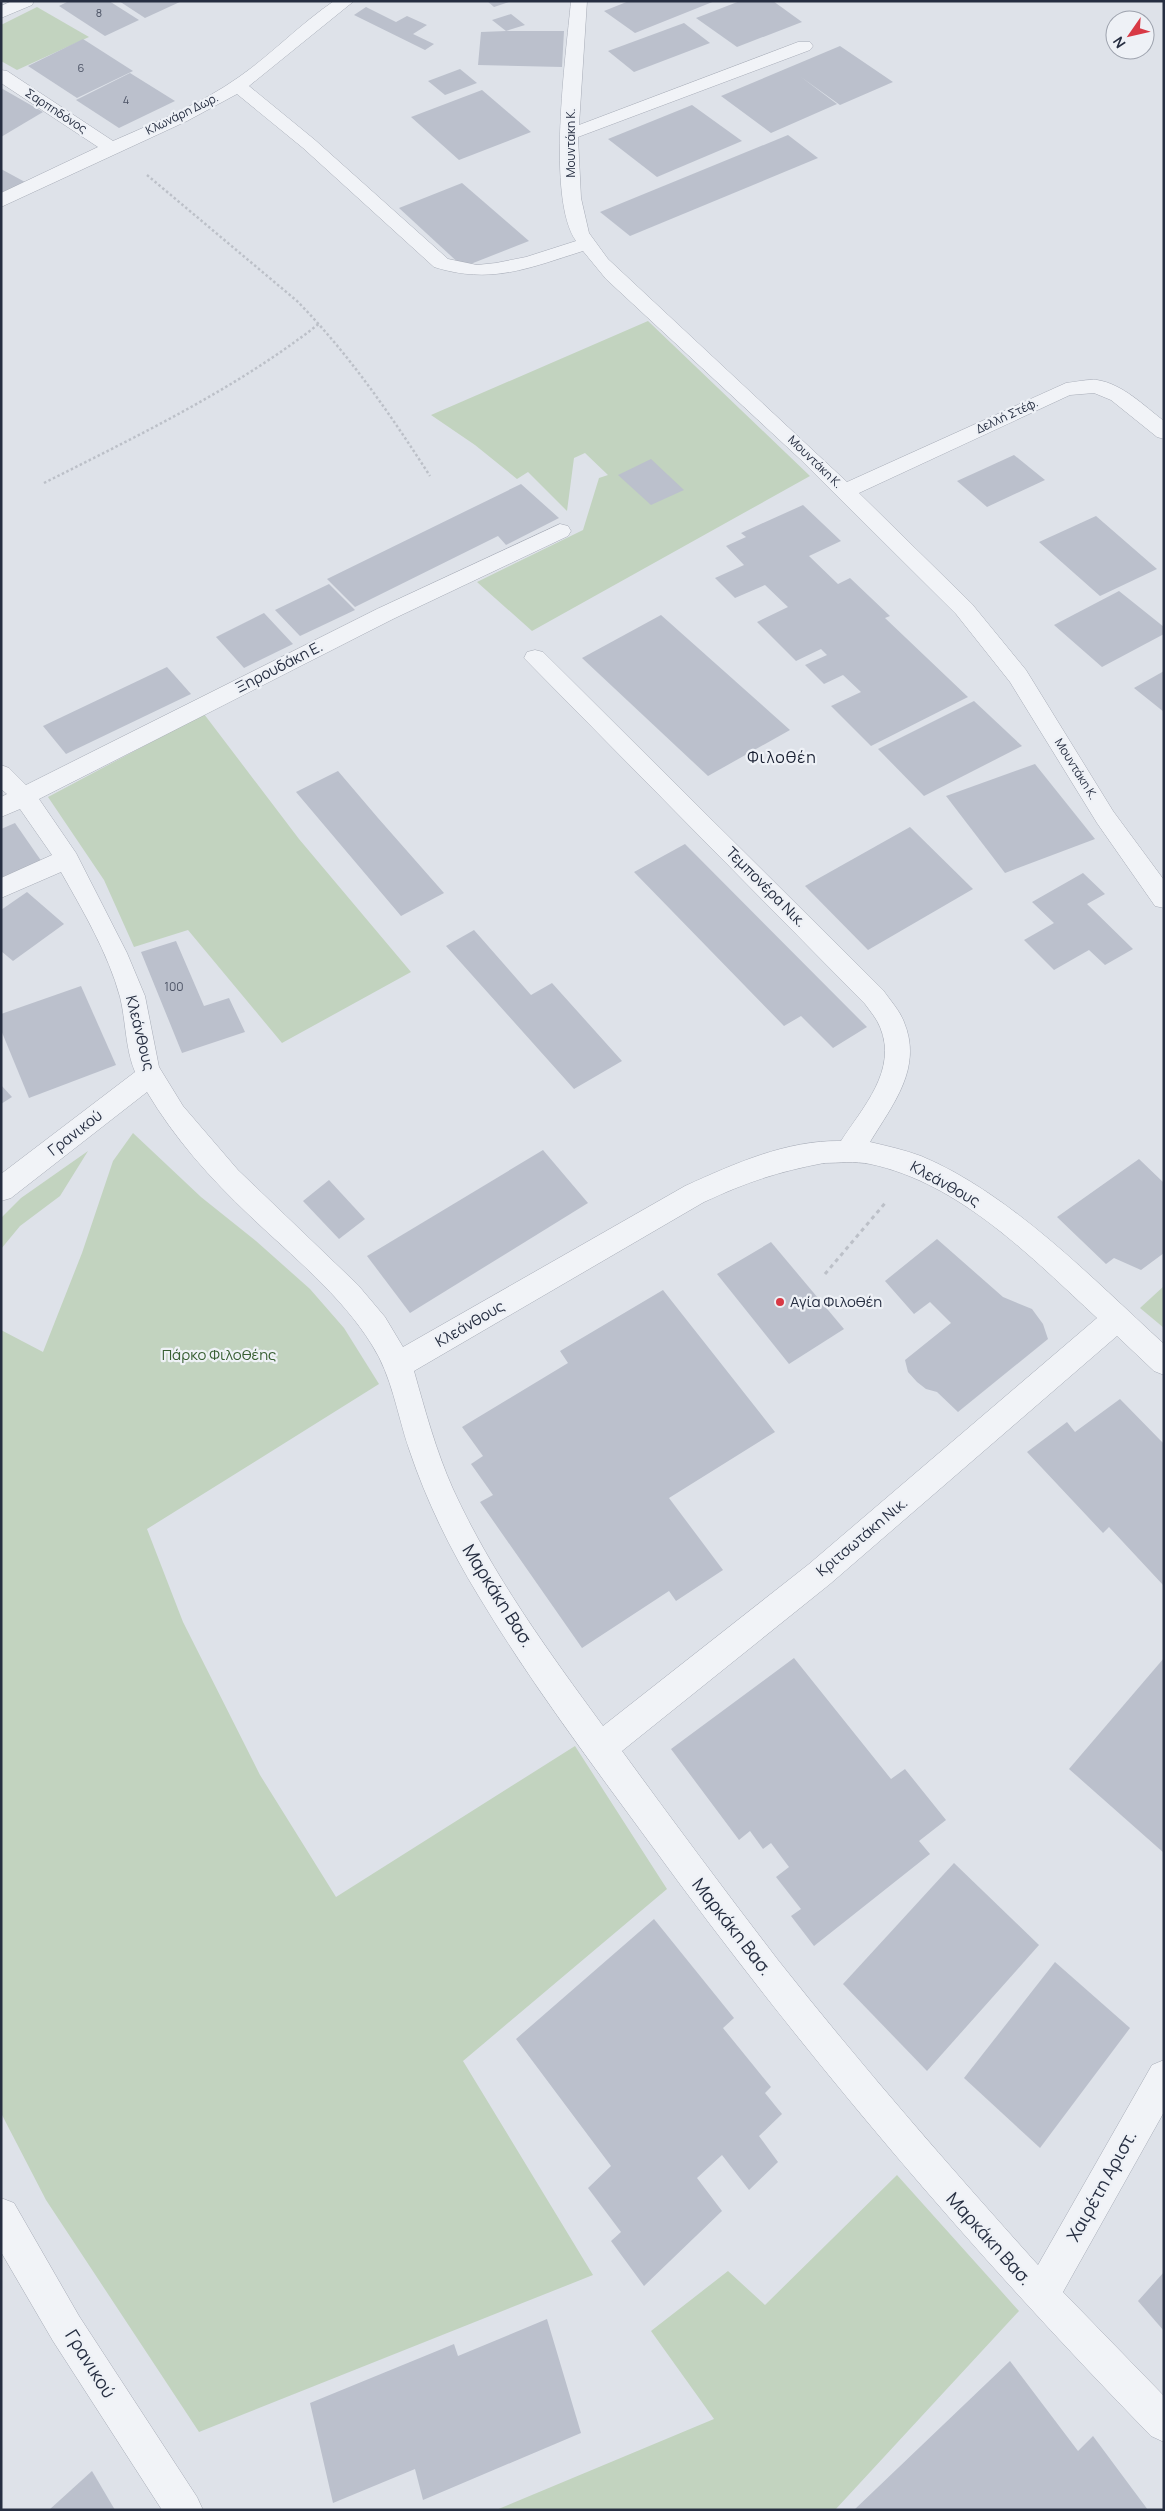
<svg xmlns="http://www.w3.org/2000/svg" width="1165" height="2511" font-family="Manrope,sans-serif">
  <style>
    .green { fill: #c2d3bf }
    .building { fill: #bbc0cc }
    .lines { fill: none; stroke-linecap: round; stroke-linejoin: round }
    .street-casing { stroke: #a7acb7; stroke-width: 1 }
    .path-far1 { stroke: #bcc0c8; stroke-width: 2.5; stroke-dasharray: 2.5 2.5; stroke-linecap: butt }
    .path { stroke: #bcc0c8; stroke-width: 3; stroke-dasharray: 4 4; stroke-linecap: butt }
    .street { fill: #f1f3f7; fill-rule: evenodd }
    .poi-dot { fill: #d83945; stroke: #eef1f6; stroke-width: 2 }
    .labels { text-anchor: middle; stroke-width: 4.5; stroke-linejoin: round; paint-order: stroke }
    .far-number-label { font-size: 11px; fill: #4b5264 }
    .far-street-label { font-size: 12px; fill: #262e41; stroke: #eef1f6 }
    .number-label { font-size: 12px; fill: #4b5264 }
    .street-label { font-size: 15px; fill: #262e41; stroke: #eef1f6 }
    .poi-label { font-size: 15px; fill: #262e41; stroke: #eef1f6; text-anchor: start }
    .park-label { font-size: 15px; fill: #375e32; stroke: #eef1f6 }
    .neighbourhood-label { font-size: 16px; letter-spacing: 1px; fill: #181f31; stroke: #eef1f6 }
    .near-street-label { font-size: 18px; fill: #262e41; stroke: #eef1f6 }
  </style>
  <rect width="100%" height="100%" fill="#dee2e9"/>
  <g class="green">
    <polygon points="37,7 89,37 17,70 1,61 1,25"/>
    <polygon points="648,321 810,476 532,631 477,582 583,530 599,478 608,475 585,453 574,458 567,511 528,472 517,479 475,445 431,415"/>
    <polygon points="204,714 299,839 411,972 282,1043 188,930 134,947 104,880 48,797"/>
    <polygon points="133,1133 201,1197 256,1241 310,1289 344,1328 379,1384 147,1529 183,1622 260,1775 336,1897 575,1746 667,1889 463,2061 593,2275 199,2432 46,2200 1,2113 1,1330 43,1352 82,1253 113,1161"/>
    <polygon points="88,1151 60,1196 20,1226 1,1249 1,1218 21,1198"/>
    <polygon points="1164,1286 1164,1328 1140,1308"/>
    <polygon points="897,2175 1019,2311 835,2510 496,2510 714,2419 651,2331 728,2271 765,2305"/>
  </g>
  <g class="building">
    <polygon points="69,1 109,1 139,20 105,36 59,6"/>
    <polygon points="119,1 182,1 145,18"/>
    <polygon points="487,1 509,1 509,2 494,7"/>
    <polygon points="629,1 715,1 635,33 604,11"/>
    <polygon points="740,1 773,1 802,22 737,47 696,18"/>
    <polygon points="366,7 396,22 407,16 427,25 413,34 434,44 425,50 354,15"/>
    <polygon points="511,14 525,25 506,31 564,31 562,67 478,65 481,32 506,31 492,20"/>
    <polygon points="684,23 710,43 634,72 608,51"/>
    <polygon points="83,39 133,71 77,98 28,66"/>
    <polygon points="840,46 893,82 840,105 801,77 837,104 771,133 721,96"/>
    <polygon points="460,69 477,83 445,95 428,81"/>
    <polygon points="130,73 175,101 119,128 76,100"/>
    <polygon points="1,88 43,112 1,137"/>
    <polygon points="482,90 531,132 459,160 411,117"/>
    <polygon points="692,105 742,141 657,177 608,139"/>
    <polygon points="788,135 818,158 630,236 600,212"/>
    <polygon points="1,169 25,182 1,195"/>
    <polygon points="462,183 529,241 463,267 399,208"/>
    <polygon points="1014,455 1045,480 987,507 957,481"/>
    <polygon points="651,459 684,490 651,505 618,475"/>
    <polygon points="521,484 559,518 506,545 498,536 355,607 327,579"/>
    <polygon points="803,505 841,541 809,556 838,584 850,578 890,616 885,618 968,697 871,746 831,706 861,692 843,675 824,684 805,665 827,655 821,649 796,661 757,622 788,607 765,585 735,598 715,578 744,565 726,546 746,537 741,533"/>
    <polygon points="1096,516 1157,569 1100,596 1039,542"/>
    <polygon points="329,584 355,610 300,636 275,610"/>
    <polygon points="1119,591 1164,627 1164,634 1102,667 1054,625"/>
    <polygon points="264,613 293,644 244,668 216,637"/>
    <polygon points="661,615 790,730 708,776 582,658"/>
    <polygon points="167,667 191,694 66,754 43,726"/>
    <polygon points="1164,671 1164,712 1134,688"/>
    <polygon points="974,701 1022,746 924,796 878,749"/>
    <polygon points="1035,764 1095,839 1005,873 946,796"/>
    <polygon points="338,771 378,818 444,893 401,916 296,792"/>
    <polygon points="15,823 42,862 1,880 1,829"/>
    <polygon points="910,827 973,889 868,950 805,886"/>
    <polygon points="685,844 867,1027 833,1048 801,1016 784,1026 634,872"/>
    <polygon points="1083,873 1105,894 1087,904 1133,949 1105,965 1089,950 1054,970 1024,940 1054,923 1032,902"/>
    <polygon points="27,892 64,924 13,961 1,951 1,910"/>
    <polygon points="474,930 531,995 552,983 622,1061 574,1089 446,946"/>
    <polygon points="176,941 204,1006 229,998 245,1032 182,1053 141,952"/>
    <polygon points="81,986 116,1065 29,1098 1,1030 1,1014"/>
    <polygon points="1,1085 12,1097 1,1104"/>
    <polygon points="543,1150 588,1203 410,1313 367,1256"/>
    <polygon points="1139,1159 1164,1183 1164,1253 1141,1270 1114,1258 1106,1264 1057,1217"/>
    <polygon points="329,1180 365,1219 339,1239 303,1201"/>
    <polygon points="937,1239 1003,1297 1032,1309 1043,1324 1048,1339 958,1412 937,1392 926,1389 917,1382 908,1372 905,1360 951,1323 930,1302 914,1314 885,1281"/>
    <polygon points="771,1242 844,1329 789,1364 717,1274"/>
    <polygon points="663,1290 775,1432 669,1498 723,1570 676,1601 669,1591 582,1648 480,1502 493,1495 471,1464 483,1456 462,1427 568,1363 560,1351"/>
    <polygon points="1120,1399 1164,1444 1164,1586 1109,1527 1103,1533 1027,1452 1067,1422 1075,1432"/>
    <polygon points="794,1658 891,1779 905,1769 946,1820 919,1841 930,1854 814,1946 791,1916 801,1909 776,1877 789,1867 771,1843 763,1849 750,1831 739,1840 671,1749"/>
    <polygon points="1164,1658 1164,1853 1069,1769"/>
    <polygon points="954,1863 1039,1945 927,2071 843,1984"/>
    <polygon points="654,1919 734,2018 723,2028 771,2087 765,2093 782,2114 759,2136 778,2162 749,2190 722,2155 697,2178 722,2211 644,2286 611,2241 621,2232 588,2188 611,2166 516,2039"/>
    <polygon points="1055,1962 1130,2028 1040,2148 964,2078"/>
    <polygon points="1164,2272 1164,2331 1138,2301"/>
    <polygon points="547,2319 581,2433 423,2500 415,2469 333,2503 310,2403 454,2344 458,2356"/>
    <polygon points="1010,2361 1078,2451 1093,2436 1148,2510 854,2510"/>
    <polygon points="92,2471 115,2510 49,2510"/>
  </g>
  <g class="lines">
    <g class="street-casing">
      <g id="street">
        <polygon points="12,1 34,1 32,5 1,18 1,6"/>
        <path d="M334,1h20l-105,85 66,54 133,119 29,6 19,-2 30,-6 50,-16c-30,-43 -10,-185 -5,-240h16l-8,124 219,-83h12l3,4 -3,4 -232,87 3,61 8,35 19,26 239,223 219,-99c10,-1 22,-4 31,-3 26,4 47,26 67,41v18l-7,-2 -46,-37 -17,-7 -24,2 -211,98 113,111 54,66 87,141 51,69v28l-9,-2 -58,-83 -87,-141 -54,-68 -156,-155 -194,-180 -23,-28c-54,17 -92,34 -149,16l-131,-119 -66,-54 -50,27 -186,86v-14l97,-46 -97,-64v-13l6,1 106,70c43,-19 88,-37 126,-64 33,-23 61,-53 95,-76z"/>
        <path d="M560,524l8,2 3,5 -3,5 -175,83 -354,180 37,54 51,100 18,43 14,71 24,39 55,64 120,115 27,32 18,30 282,-161c49,-22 101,-46 156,-45 22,-34 57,-71 39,-114 -3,-8 -10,-16 -15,-23l-341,-346 3,-6 8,-2 8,2 340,338c7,10 17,21 21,32 19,46 -11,82 -34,120 17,4 35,8 51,14 89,37 172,123 243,188v31l-10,-4 -37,-35 -287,248 -208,167c51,70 103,140 156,209 83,105 171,206 260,305l114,-200 12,-5v52l-101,180 101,104v46l-13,-6c-180,-185 -347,-381 -499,-590 -60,-82 -122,-164 -174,-251 -28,-46 -52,-95 -69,-146 -12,-35 -17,-73 -37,-104 -31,-50 -80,-89 -122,-129 -40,-38 -75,-77 -103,-124l-136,106 -10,3v-27l134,-102c-10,-24 -9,-51 -15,-75 -12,-44 -37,-86 -59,-125l-60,26v-20l51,-23 -32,-46 -19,8v-20l6,-3 -6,-5v-24l8,3 17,17 351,-176zM824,1163c15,0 31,-2 46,1 90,19 162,94 227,154l-288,246 -206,162c-55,-75 -111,-152 -150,-237 -17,-38 -28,-79 -39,-118l290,-169c43,-20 73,-30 120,-39z"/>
        <polygon points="1,2198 14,2203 79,2316 197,2497 203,2510 162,2510 53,2341 1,2252"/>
      </g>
    </g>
    <g class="path-far1">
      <path d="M147,175l150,126c52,53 93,113 133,175"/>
      <path d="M44,483c95,-48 192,-94 276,-160"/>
    </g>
    <polyline class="path" points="825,1274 886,1202"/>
    <use href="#street" class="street"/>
  </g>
  <circle class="poi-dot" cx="780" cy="1302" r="5"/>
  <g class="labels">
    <g class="far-number-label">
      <text x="99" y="17">8</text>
      <text x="81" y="72">6</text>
      <text x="126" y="104">4</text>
    </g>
    <g class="far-street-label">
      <text transform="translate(56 111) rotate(33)" y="4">Σαρπηδόνος</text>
      <text transform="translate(182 114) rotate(-26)" y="4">Κλωνάρη Δωρ.</text>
      <text transform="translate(571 143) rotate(-90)" y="4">Μουντάκη Κ.</text>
      <text transform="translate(1007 416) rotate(-25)" y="4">Δελλή Στέφ.</text>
      <text transform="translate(815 462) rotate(44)" y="4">Μουντάκη Κ.</text>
      <text transform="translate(1076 769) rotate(58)" y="4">Μουντάκη Κ.</text>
    </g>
    <g class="number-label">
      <text x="174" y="991">100</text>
    </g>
    <g class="street-label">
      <text transform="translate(279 667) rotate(-27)" y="5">Ξηρουδάκη Ε.</text>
      <text transform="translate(766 887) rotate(45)" y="5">Τεμπονέρα Νικ.</text>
      <text transform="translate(140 1033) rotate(76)" y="5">Κλεάνθους</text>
      <text transform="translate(75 1133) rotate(-38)" y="5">Γρανικού</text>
      <text transform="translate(945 1184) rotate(29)" y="5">Κλεάνθους</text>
      <text transform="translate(470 1324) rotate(-30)" y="5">Κλεάνθους</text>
      <text transform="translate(862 1537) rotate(-40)" y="5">Κριτσωτάκη Νικ.</text>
    </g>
    <g class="poi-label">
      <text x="790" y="1307">Αγία Φιλοθέη</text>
    </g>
    <g class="park-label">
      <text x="219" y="1360">Πάρκο Φιλοθέης</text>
    </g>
    <g class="neighbourhood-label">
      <text x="782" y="763">Φιλοθέη</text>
    </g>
    <g class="near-street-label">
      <text transform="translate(498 1596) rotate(58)" y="6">Μαρκάκη Βασ.</text>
      <text transform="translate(732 1927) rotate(52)" y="6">Μαρκάκη Βασ.</text>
      <text transform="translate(1102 2186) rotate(-61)" y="6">Χαιρέτη Αριστ.</text>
      <text transform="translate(989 2239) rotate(48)" y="6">Μαρκάκη Βασ.</text>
      <text transform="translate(90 2364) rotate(58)" y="6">Γρανικού</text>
    </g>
  </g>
  <rect width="1165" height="2511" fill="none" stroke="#262e41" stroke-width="5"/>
  <g transform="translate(1130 35) rotate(236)"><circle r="24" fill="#eef1f6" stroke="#9ea3ae"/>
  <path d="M0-4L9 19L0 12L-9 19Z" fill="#d83945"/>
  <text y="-8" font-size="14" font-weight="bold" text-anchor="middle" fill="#262e41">N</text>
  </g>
</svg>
